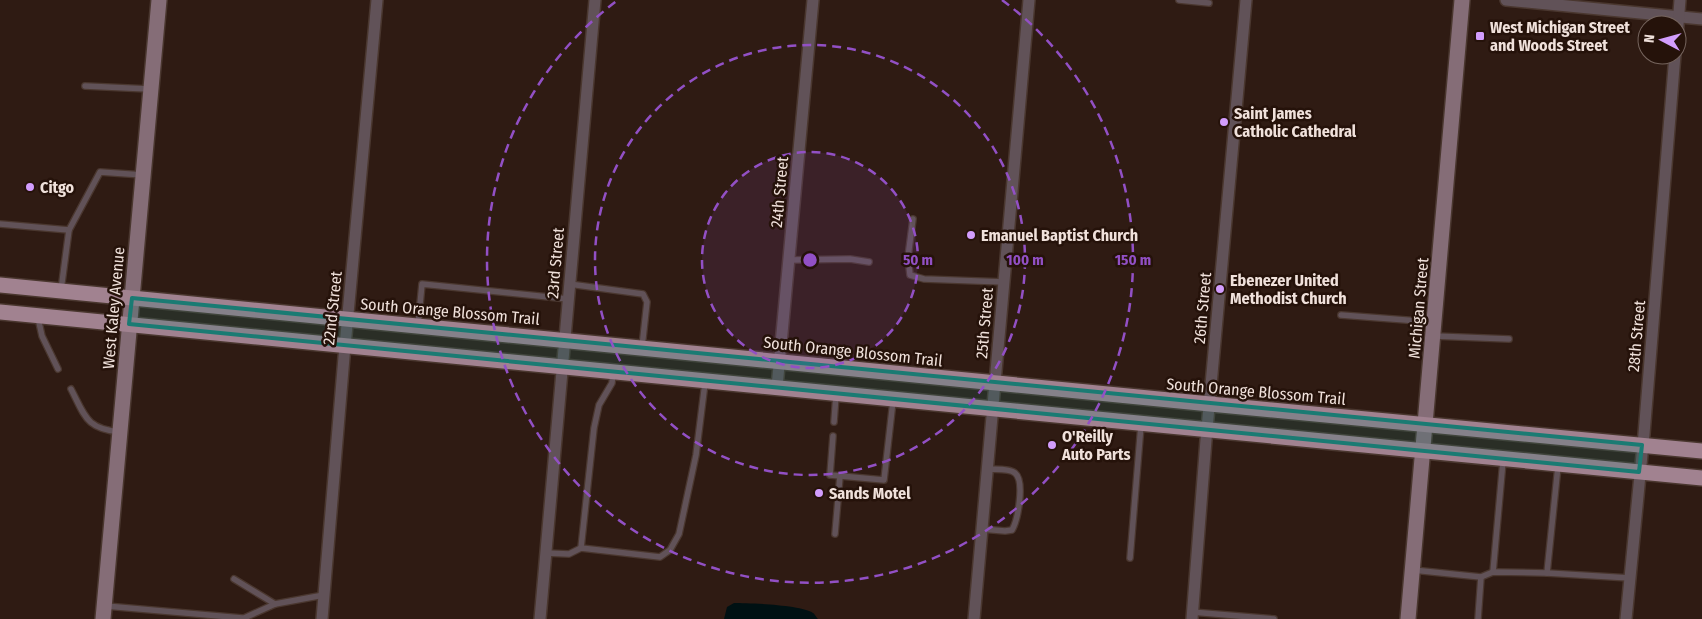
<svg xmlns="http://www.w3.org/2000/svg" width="1702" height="619" font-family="'Fira Sans Condensed',sans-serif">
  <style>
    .water { fill: #001113 }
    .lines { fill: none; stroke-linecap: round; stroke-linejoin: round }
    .lane-casing { stroke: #4a372f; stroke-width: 8 }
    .street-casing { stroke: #4a372f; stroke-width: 14 }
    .secondary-casing { stroke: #4a372f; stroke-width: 18 }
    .primary-casing { stroke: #4a372f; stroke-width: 18 }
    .lane { stroke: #615258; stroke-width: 5.5 }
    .street { stroke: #615258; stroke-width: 11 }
    .secondary { stroke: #856d77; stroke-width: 15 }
    .primary { stroke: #a18290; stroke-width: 15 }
    .marked { fill: #1a7b73; fill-opacity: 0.2; stroke: #1a7b73; stroke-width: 4; stroke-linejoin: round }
    .ring { fill: none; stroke: #9250c5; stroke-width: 2.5; stroke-dasharray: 9 6 }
    .poi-dot { fill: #d29dfd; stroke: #25120a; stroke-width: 2 }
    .labels { text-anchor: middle; stroke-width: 5; stroke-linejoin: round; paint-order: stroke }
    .poi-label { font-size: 16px; font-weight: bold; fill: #f0e1db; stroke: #25120a; text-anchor: start }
    .street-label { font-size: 16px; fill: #f0e1db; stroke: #25120a }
    .centre { fill: #9250c5; stroke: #25120a; stroke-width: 2.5 }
    .ring-label { font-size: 15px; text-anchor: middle; font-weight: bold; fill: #9250c5; stroke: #25120a; stroke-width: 5; stroke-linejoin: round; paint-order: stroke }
  </style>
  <rect width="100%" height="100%" fill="#2f1b13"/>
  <path class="water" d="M734,603c15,0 69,2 79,10 1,0 4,5 5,6h-94l3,-12z"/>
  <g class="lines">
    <g class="lane-casing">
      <g id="lane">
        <polyline points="1179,0 1209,3"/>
        <polyline points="85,86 149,89"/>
        <polyline points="913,219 908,257 910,275 924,279 1004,282"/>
        <polyline points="0,224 69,230 100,172 143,175"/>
        <polyline points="789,260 850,259 869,262"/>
        <polyline points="569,284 643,294 647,302 642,347"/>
        <polyline points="61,290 69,230"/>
        <polyline points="1341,315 1432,322"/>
        <polyline points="38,318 42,336 58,369"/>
        <polyline points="418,325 422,284 568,299"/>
        <polyline points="1434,336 1509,339"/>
        <path d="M71,389c14,27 15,40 49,43"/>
        <polyline points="834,422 836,395"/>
        <polyline points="833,436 830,475 884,480 893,401"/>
        <path d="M982,529l23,2 7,-1c6,-10 13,-49 3,-57 -6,-5 -21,-3 -28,-4"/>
        <polyline points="835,534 840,476"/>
        <polyline points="581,548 594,428 599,405 612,383 613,372"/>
        <polyline points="546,553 569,554 581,548 660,557 670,550 679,534 696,455 705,383"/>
        <polyline points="1130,558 1141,425"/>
        <polyline points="1413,570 1481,577 1478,619"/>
        <polyline points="1493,572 1503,461"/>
        <polyline points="1547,573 1558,466"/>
        <polyline points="1481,577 1493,572 1547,573 1630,578"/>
        <polyline points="234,579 275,604"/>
        <polyline points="106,606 242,618"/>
        <polyline points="1192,612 1274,619"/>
        <polyline points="242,619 275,604 324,595"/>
      </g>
    </g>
    <g class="street-casing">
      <g id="street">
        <polyline points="1506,0 1702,19"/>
        <polyline points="1677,37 1680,0"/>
        <polyline points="777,387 813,0"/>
        <polyline points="322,619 344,357 377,0"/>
        <polyline points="540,619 595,0"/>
        <polyline points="974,619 1029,0"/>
        <polyline points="1192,619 1206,440 1246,0"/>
        <polyline points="1626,619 1644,434 1675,55"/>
      </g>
    </g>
    <g class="secondary-casing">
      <g id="secondary">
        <polyline points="103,619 159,0"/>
        <polyline points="1408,619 1462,0"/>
      </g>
    </g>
    <g class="primary-casing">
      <g id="primary">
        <polyline points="0,285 1210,404 1702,451"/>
        <polyline points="0,312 1702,478"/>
      </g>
    </g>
    <use href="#lane" class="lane"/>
    <use href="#street" class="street"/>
    <use href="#secondary" class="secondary"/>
    <use href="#primary" class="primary"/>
  </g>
  <path class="marked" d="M132,298l1510,147 -3,27 -1510,-148z"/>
  <circle cx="810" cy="260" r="108" fill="#9250c5" fill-opacity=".12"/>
  <g class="ring">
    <circle cx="810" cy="260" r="108"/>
    <circle cx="810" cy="260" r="215"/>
    <path d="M1002 0A323 323 0 1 1 618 0"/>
  </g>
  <g class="poi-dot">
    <rect x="1475" y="31" width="10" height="10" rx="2.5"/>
    <circle cx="1224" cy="122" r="5"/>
    <circle cx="30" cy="187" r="5"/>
    <circle cx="971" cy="235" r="5"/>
    <circle cx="1220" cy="289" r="5"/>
    <circle cx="1052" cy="445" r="5"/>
    <circle cx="819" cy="493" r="5"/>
  </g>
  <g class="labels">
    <g class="poi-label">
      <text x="1490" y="33">West Michigan Street<tspan x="1490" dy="18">and Woods Street</tspan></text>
      <text x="1234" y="119">Saint James<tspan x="1234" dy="18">Catholic Cathedral</tspan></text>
      <text x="40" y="193">Citgo</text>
      <text x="981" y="241">Emanuel Baptist Church</text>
      <text x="1230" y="286">Ebenezer United<tspan x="1230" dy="18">Methodist Church</tspan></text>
      <text x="1062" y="442">O'Reilly<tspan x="1062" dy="18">Auto Parts</tspan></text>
      <text x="829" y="499">Sands Motel</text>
    </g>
    <g class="street-label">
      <text transform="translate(779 192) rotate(-85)" y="6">24th Street</text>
      <text transform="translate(555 263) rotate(-85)" y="6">23rd Street</text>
      <text transform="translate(113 308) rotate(-85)" y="6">West Kaley Avenue</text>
      <text transform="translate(332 308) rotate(-84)" y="6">22nd Street</text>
      <text transform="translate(1202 308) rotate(-85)" y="6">26th Street</text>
      <text transform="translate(1418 308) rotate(-85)" y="6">Michigan Street</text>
      <text transform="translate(450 311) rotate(5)" y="6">South Orange Blossom Trail</text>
      <text transform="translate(984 323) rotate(-85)" y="6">25th Street</text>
      <text transform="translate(1636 336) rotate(-85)" y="6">28th Street</text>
      <text transform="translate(853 351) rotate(6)" y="6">South Orange Blossom Trail</text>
      <text transform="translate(1256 391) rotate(5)" y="6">South Orange Blossom Trail</text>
    </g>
  </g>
  <circle cx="810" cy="260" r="8" class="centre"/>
  <g class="ring-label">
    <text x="918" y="265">50 m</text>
    <text x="1025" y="265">100 m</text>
    <text x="1133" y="265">150 m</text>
  </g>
  <g transform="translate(1662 40) rotate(276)"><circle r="24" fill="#25120a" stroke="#76655e"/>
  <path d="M0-4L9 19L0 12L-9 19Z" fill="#d29dfd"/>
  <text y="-8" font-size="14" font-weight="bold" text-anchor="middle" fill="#f0e1db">N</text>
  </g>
</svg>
